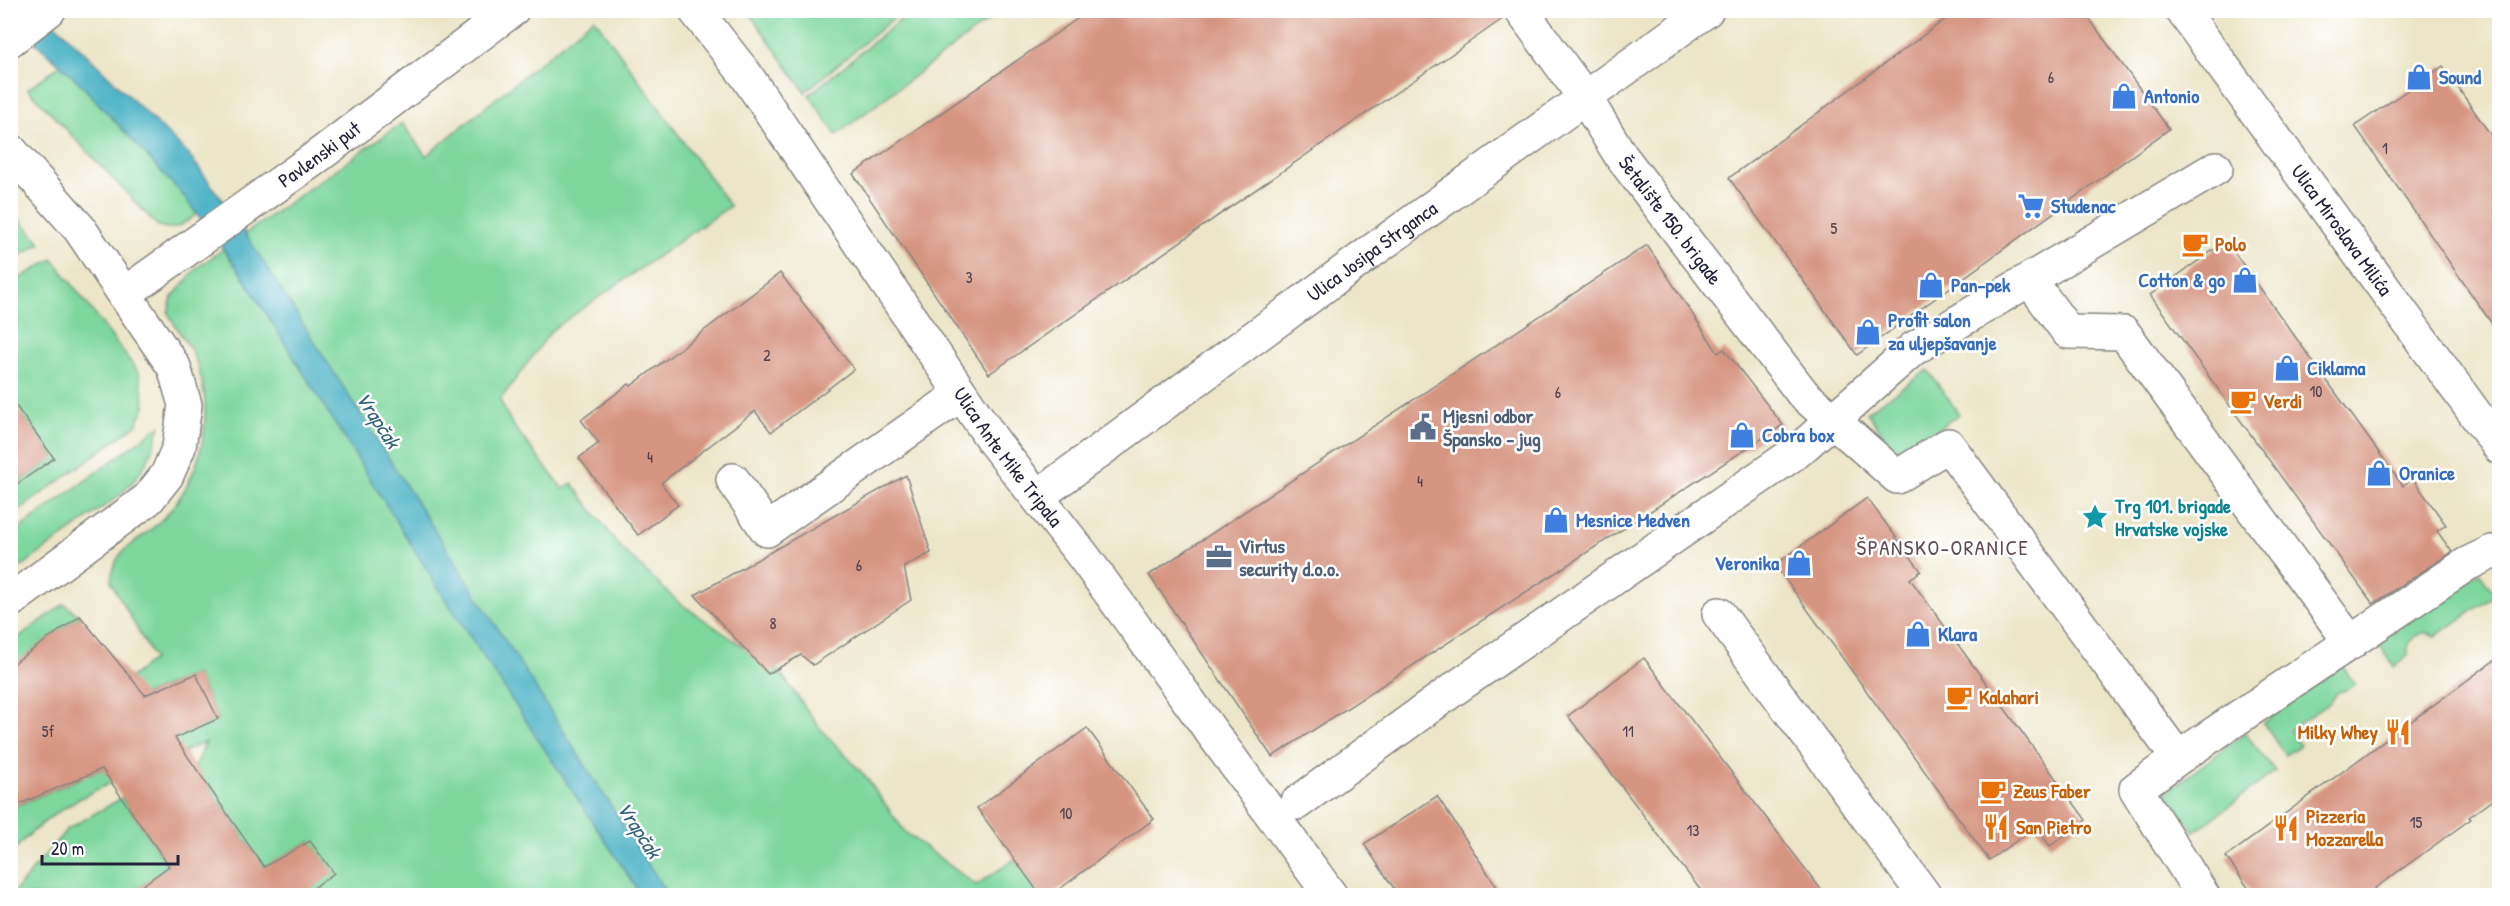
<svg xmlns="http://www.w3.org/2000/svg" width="2510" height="906" font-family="'Patrick Hand',sans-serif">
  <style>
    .green { fill: #7ed79d; stroke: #507c6c; stroke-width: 1.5 }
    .water { fill: #46b1c4; stroke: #346a80; stroke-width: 1.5 }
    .building { fill: #d69581 }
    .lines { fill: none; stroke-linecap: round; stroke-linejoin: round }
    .minor-casing { stroke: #878481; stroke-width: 36 }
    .minor { stroke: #fff; stroke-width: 33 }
    .labels { text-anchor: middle; stroke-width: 5; stroke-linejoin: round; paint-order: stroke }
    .number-label { font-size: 16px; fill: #4f3f4c }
    .shop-label { font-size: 20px; font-weight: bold; fill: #366cbe; stroke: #fff; text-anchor: start }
    .street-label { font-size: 20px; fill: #22223b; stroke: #fff }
    .food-label { font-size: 20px; font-weight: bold; fill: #c56008; stroke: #fff; text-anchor: start }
    .service-label { font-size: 20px; font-weight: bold; fill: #4e5e75; stroke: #fff; text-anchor: start }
    .culture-label { font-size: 20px; font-weight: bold; fill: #0d838f; stroke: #fff; text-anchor: start }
    .water-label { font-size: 21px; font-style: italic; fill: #326279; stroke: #fff }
    .neighbourhood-label { font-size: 21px; letter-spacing: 1.5px; fill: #614a54; stroke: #fff }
  </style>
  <rect width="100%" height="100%" fill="#fff"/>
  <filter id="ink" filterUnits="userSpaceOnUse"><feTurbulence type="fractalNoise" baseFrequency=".0167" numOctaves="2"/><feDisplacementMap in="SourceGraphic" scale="12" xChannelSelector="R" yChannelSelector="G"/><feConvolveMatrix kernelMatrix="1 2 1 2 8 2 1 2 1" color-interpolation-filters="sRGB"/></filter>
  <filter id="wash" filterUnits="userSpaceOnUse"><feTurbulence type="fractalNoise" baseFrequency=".008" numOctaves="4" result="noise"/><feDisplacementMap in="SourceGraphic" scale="24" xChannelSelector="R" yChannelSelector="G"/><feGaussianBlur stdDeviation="1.35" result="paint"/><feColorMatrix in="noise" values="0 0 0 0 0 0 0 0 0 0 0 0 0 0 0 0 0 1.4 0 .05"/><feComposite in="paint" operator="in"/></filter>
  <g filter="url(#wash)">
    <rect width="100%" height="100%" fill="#ece5c7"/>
    <g class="green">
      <polygon points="748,11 902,11 805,92"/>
      <polygon points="911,11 1001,11 836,135 809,95"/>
      <path d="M594,18l136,188 -178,124 -52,70 12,24 51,65 9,-6 48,64 57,54 103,71 39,55 46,49 40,56 71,53 39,-26 26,36h-739l31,-22 -23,-32 -59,34 3,-22 -59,-86 11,-25c-67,30 -148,54 -195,112v-46l207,-89 -22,-45 -77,31 -9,-12 44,-34 -43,-77c2,-34 24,-37 46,-58 46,-42 62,-114 35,-172 -7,-13 -17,-25 -24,-39l4,-16 26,-30 204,-144 24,33z"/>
      <path d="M60,65l17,15 106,115 14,19c-14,10 -21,18 -39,12l-130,-137z"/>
      <polygon points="10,209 41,243 11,261 10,261"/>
      <polygon points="53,259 139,373 145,406 136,425 11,516 11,489 54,457 23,416 11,424 10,284"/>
      <polygon points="1928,370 1959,414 1898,457 1867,412"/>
      <path d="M160,426c-9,31 -16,47 -40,69l-109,79v-39z"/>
      <path d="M2479,572l17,23 -60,41c-16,-8 -30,2 -28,20l-14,11 -16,-25z"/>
      <polygon points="64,604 80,616 11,666 10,644"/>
      <polygon points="2342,666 2355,684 2346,690 2338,692 2329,703 2290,730 2300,745 2285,755 2263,723"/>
      <polygon points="2245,733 2275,771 2195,832 2166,793"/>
      <polygon points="122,798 169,866 128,895 11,896 67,829"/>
    </g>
    <polygon class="water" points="11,11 42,11 189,155 232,213 668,895 641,895 444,597 240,272 183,195 77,80 11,21"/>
    <g id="blocks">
      <g class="building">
        <polygon points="1090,10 1503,10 1504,18 989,374 853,174"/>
        <polygon points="1958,10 2083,10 2169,129 1857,355 1729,178"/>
        <polygon points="2443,66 2499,147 2499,334 2355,126"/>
        <polygon points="2226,241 2403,486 2413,479 2446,525 2437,531 2452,552 2373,604 2150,295"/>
        <polygon points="1647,245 1718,353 1724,349 1783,425 1272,757 1149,575"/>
        <polygon points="780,273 854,369 771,432 755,411 661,483 678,505 638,535 579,458 599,443 581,420 629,384 631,386"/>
        <polygon points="10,398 54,458 10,489"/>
        <polygon points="906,475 931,553 904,567 911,600 813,665 801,655 768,674 695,595"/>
        <polygon points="1867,498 1921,571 1910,579 2086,820 2050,846 2036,827 1989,860 1775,565"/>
        <polygon points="80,616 145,695 196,674 218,719 175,738 264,867 310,841 334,873 302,896 128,896 169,866 102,769 10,808 10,666"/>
        <polygon points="2499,657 2499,795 2469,817 2471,819 2364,896 2254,896 2226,857"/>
        <polygon points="1644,658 1826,896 1705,896 1568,716"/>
        <polygon points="1087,728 1154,819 1050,896 1041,896 977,808"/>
        <polygon points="1437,796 1503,896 1399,896 1364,844"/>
      </g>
    </g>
  </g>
  <g filter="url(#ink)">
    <use href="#blocks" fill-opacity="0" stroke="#878481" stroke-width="1.5"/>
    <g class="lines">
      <g class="minor-casing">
        <g id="minor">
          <path id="s1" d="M695,10l51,65 248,367 90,115 247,339"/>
          <path id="s2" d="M1521,10l64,88 36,58 182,238 94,83 51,-32 230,313 -42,31 67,107"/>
          <path id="s3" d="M2182,10l318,438"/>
          <polyline points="10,40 49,10"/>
          <polyline points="10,150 79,228 174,367 185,405 179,447 167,475 148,499 10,601"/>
          <polyline points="2030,280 2068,332 2124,333 2351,643"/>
          <path id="s4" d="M124,294l190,-135 198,-149"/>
          <polyline points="733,480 767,530 961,394"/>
          <path id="s5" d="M1038,496l334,-245 335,-241"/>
          <polyline points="1719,614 1925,896"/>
          <polyline points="2178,758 2467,564 2492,552"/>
          <polyline points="1297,803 1454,689 1799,450 1913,349 2216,168"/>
        </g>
      </g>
      <use href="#minor" class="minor"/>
    </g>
  </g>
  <defs>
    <g id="shop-bare" transform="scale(2.07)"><path d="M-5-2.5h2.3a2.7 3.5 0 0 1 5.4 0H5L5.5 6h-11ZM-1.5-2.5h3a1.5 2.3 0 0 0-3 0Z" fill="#3f7fe0" stroke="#fff" stroke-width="2.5" paint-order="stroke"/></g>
    <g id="supermarket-bare" transform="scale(2.07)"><path d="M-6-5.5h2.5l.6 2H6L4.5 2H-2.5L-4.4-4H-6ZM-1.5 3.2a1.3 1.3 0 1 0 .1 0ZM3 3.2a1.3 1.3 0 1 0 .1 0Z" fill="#3f7fe0" stroke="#fff" stroke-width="2.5" paint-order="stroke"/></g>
    <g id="cafe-bare" transform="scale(2.07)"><path d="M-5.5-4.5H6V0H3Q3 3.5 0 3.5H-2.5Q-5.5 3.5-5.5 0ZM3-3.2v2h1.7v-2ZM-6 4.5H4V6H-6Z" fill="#e8710a" stroke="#fff" stroke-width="2.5" paint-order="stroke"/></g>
    <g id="civic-bare" transform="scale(2.07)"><path d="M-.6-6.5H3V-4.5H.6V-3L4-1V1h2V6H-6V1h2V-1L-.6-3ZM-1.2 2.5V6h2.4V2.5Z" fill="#5c6f8a" stroke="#fff" stroke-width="2.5" paint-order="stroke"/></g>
    <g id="sight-bare" transform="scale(2.07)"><path d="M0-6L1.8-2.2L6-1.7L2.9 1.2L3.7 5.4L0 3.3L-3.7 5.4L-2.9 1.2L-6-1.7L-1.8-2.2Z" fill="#0f9aa8" stroke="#fff" stroke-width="2.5" paint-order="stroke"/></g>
    <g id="office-bare" transform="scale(2.07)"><path d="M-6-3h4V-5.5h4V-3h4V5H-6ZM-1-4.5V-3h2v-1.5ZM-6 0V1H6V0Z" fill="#5c6f8a" stroke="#fff" stroke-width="2.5" paint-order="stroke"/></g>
    <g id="restaurant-bare" transform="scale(2.07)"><path d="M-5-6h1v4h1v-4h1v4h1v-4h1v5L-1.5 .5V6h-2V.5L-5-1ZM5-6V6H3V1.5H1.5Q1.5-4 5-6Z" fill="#e8710a" stroke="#fff" stroke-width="2.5" paint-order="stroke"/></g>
  </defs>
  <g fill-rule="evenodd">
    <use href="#shop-bare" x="2419" y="77"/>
    <use href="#shop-bare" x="2124" y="96"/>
    <use href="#supermarket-bare" x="2031" y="206"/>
    <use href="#cafe-bare" x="2195" y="244"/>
    <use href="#shop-bare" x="2245" y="280"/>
    <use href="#shop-bare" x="1931" y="285"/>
    <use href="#shop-bare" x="1868" y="332"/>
    <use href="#shop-bare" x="2287" y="368"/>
    <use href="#cafe-bare" x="2243" y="401"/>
    <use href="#civic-bare" x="1423" y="427"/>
    <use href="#shop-bare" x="1742" y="435"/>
    <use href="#shop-bare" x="2379" y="473"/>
    <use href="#sight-bare" x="2095" y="517"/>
    <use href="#shop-bare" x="1556" y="520"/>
    <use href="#office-bare" x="1219" y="557"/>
    <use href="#shop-bare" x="1799" y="563"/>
    <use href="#shop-bare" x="1918" y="634"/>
    <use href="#cafe-bare" x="1959" y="697"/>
    <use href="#restaurant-bare" x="2398" y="732"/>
    <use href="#cafe-bare" x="1993" y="791"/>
    <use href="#restaurant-bare" x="1996" y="827"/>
    <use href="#restaurant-bare" x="2286" y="828"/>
  </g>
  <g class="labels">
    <g class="number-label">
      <text x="2051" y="83">6</text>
      <text x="2385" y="154">1</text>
      <text x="1834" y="234">5</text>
      <text x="969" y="283">3</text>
      <text x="767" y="361">2</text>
      <text x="2316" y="397">10</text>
      <text x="1558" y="398">6</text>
      <text x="650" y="463">4</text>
      <text x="1420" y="487">4</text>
      <text x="859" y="571">6</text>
      <text x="773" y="629">8</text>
      <text x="48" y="737">5f</text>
      <text x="1628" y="737">11</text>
      <text x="1066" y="819">10</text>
      <text x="2416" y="828">15</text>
      <text x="1693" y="836">13</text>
    </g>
    <g class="shop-label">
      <text x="2439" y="84">Sound</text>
      <text x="2144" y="103">Antonio</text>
      <text x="2051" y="213">Studenac</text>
      <text x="2225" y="287" text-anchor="end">Cotton &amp; go</text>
      <text x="1951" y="292">Pan-pek</text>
      <text x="1888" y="327">Profit salon<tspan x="1888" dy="23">za uljepšavanje</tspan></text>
      <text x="2307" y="375">Ciklama</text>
      <text x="1762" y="442">Cobra box</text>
      <text x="2399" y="480">Oranice</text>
      <text x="1576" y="527">Mesnice Medven</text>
      <text x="1779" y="570" text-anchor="end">Veronika</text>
      <text x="1938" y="641">Klara</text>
    </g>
    <g class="street-label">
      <text dy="7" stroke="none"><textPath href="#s4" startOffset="240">Pavlenski put</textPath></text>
      <text dy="7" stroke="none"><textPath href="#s2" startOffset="258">Šetalište 150. brigade</textPath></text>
      <text dy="7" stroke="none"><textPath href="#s3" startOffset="272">Ulica Miroslava Milića</textPath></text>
      <text dy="7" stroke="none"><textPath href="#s5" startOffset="414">Ulica Josipa Strganca</textPath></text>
      <text dy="7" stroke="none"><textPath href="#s1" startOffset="546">Ulica Ante Mike Tripala</textPath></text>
    </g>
    <g class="food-label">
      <text x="2215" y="251">Polo</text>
      <text x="2263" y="408">Verdi</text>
      <text x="1979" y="704">Kalahari</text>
      <text x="2378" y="739" text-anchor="end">Milky Whey</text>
      <text x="2013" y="798">Zeus Faber</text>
      <text x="2306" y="823">Pizzeria<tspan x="2306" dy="23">Mozzarella</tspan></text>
      <text x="2016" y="834">San Pietro</text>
    </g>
    <g class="service-label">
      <text x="1443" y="423">Mjesni odbor<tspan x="1443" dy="23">Špansko - jug</tspan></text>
      <text x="1239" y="553">Virtus<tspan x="1239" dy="23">security d.o.o.</tspan></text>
    </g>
    <g class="culture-label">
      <text x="2115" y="513">Trg 101. brigade<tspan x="2115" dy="23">Hrvatske vojske</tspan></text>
    </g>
    <g class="water-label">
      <text transform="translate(378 420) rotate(57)" y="7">Vrapčak</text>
      <text transform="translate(639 830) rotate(57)" y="7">Vrapčak</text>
    </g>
    <g class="neighbourhood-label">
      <text x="1943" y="555">ŠPANSKO-ORANICE</text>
    </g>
  </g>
  <rect width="2510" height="906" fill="none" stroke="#fff" stroke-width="36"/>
  <path d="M42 855v9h136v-9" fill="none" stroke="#22223b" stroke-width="3"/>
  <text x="51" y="855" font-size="18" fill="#22223b" stroke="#ffffff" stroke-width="4.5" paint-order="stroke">20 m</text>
</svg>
